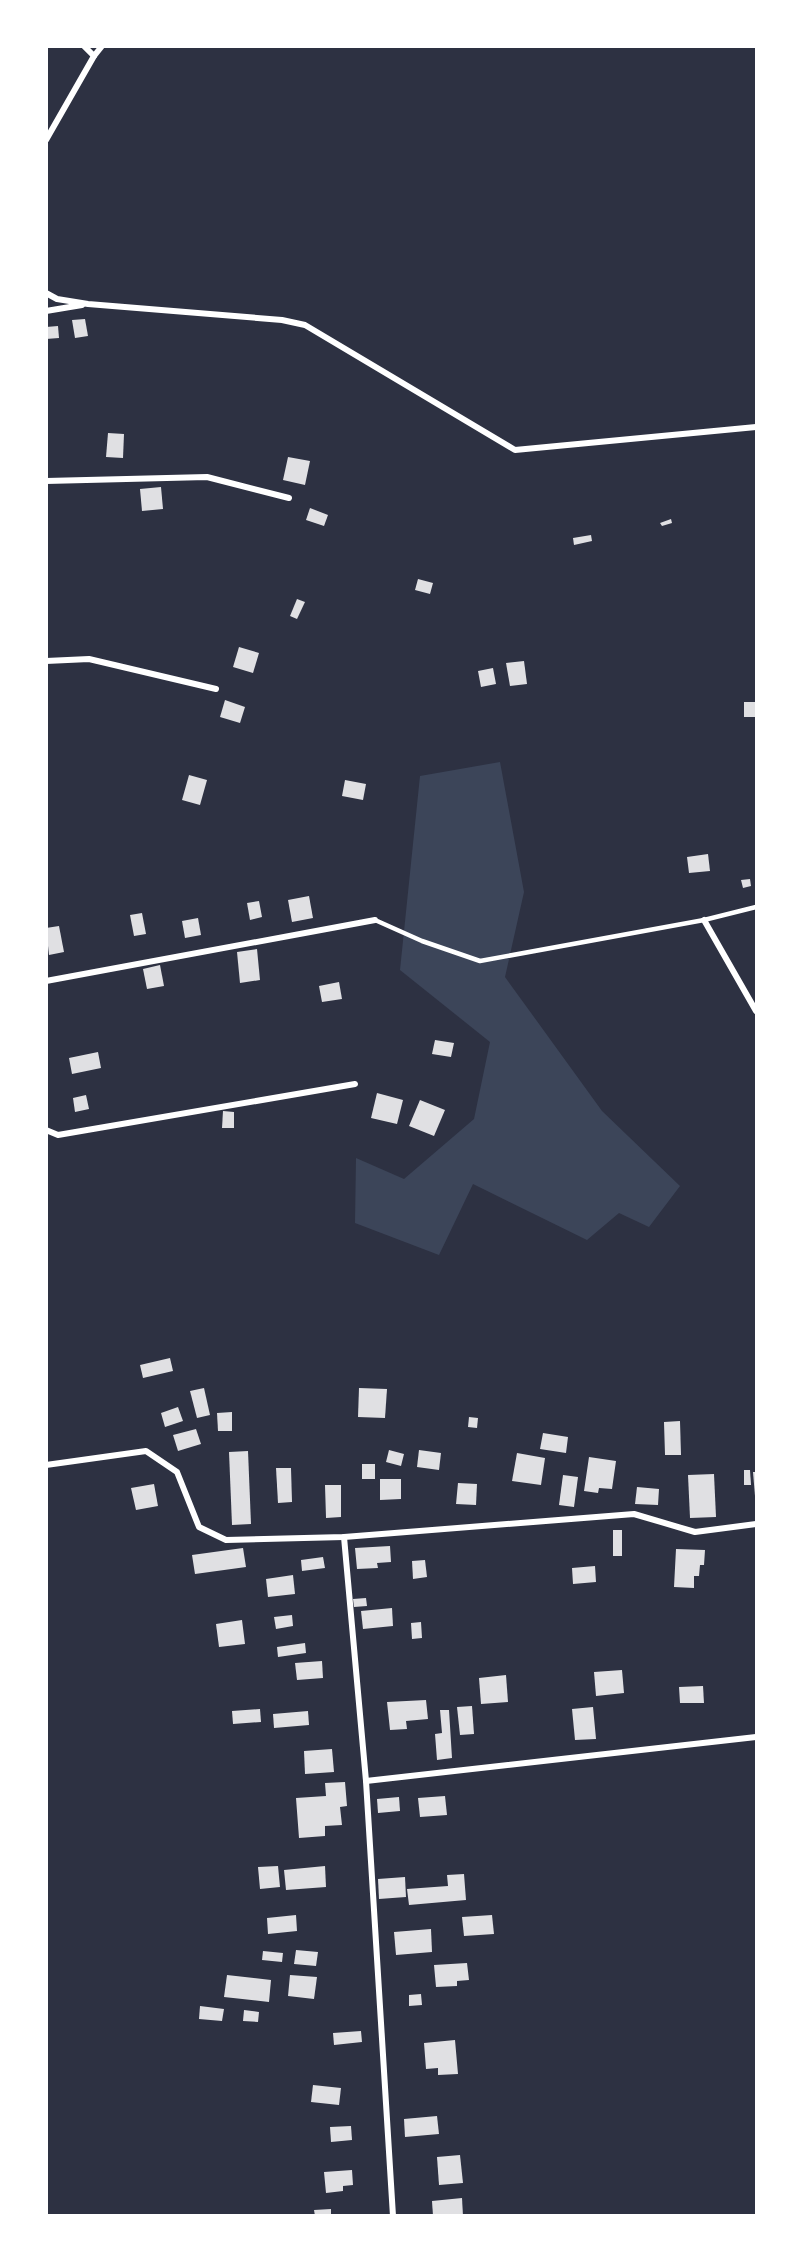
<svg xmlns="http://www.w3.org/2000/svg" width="803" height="2262" font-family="'Nunito Sans',sans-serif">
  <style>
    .green { fill: #3c4559 }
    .building { fill: #e0e0e3 }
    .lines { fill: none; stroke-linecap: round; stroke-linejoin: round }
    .service { stroke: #fff; stroke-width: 4.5 }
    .minor { stroke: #fff; stroke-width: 6 }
  </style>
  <rect width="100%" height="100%" fill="#2d3142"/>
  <polygon class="green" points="500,762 524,892 505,977 602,1111 680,1186 649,1227 619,1213 587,1240 473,1184 439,1255 355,1223 356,1158 404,1179 474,1119 490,1042 400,970 420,776"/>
  <g class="building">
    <polygon points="85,319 88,336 75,338 72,320"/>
    <polygon points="58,326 59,338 46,339 46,327"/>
    <polygon points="108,433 124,434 123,458 106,457"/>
    <polygon points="288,457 310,461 305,485 283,480"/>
    <polygon points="161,487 163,509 142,511 140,489"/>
    <polygon points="310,508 328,515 324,526 306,520"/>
    <polygon points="671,519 672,523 662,526 660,523"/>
    <polygon points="591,535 592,541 574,545 573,538"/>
    <polygon points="418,579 433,583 430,594 415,590"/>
    <polygon points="297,599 305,602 297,619 290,616"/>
    <polygon points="239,647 259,653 253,673 233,667"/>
    <polygon points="524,661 527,684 510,686 506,663"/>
    <polygon points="493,668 496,684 481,687 478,671"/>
    <polygon points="225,700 245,707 240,723 220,717"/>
    <rect x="744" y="702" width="12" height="15"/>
    <polygon points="189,775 207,780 200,805 182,800"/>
    <polygon points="345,780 366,784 363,800 342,796"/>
    <polygon points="708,854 710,871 689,873 687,857"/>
    <polygon points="750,879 751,886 743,888 741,880"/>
    <polygon points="309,896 313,918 292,922 288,900"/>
    <polygon points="259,901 262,917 250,920 247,903"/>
    <polygon points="142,913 146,934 134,936 130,915"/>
    <polygon points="198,918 201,935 185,938 182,921"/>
    <polygon points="59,926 64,952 49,955 46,928"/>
    <polygon points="257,949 260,980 240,983 237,952"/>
    <polygon points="160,965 164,986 147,989 143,969"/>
    <polygon points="339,982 342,999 322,1002 319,986"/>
    <polygon points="435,1040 454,1043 451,1057 432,1054"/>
    <polygon points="98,1052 101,1068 72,1074 69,1058"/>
    <polygon points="377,1093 403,1100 397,1124 371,1118"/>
    <polygon points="86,1095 89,1109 75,1112 73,1098"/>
    <polygon points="420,1100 445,1110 434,1136 409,1126"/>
    <polygon points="223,1111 234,1112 234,1128 222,1128"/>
    <polygon points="170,1358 173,1371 143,1378 140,1365"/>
    <polygon points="204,1388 210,1415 197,1418 190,1391"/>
    <polygon points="359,1388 387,1389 385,1418 358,1417"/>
    <polygon points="178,1407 183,1421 165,1427 161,1413"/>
    <polygon points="232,1412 232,1431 218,1431 217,1413"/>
    <polygon points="469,1417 478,1418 477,1428 468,1427"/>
    <polygon points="680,1421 681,1455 665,1455 664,1422"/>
    <polygon points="196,1429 201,1444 178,1451 173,1435"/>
    <polygon points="543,1433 568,1437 566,1453 540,1449"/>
    <polygon points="389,1450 404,1454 401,1466 386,1462"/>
    <polygon points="419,1450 441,1453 439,1470 417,1467"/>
    <polygon points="248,1451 251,1524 232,1525 229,1452"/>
    <polygon points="517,1453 545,1458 541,1485 512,1481"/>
    <polygon points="589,1457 616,1461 612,1489 599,1488 598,1493 584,1491"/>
    <rect x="362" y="1464" width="13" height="15"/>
    <polygon points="276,1468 291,1468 292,1502 278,1503"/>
    <polygon points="744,1470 750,1470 751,1485 744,1485"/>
    <polygon points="753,1472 756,1472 756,1496 755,1496"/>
    <polygon points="714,1474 716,1517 690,1518 688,1475"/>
    <polygon points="563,1475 578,1477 574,1507 559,1505"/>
    <polygon points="380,1479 401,1479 401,1499 380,1500"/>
    <polygon points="458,1483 477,1484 476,1505 456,1504"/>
    <polygon points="154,1484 158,1506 136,1510 131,1488"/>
    <polygon points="325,1485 341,1485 341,1517 326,1518"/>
    <polygon points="637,1487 659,1489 658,1505 635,1504"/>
    <rect x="613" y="1530" width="9" height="26"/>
    <polygon points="390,1546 391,1562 377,1563 378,1568 357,1569 355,1548"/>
    <polygon points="243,1548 246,1567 195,1574 192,1555"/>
    <polygon points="676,1549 705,1550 704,1565 700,1565 699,1576 694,1576 694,1588 674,1587"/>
    <polygon points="323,1557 325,1568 302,1571 301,1560"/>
    <polygon points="425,1560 427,1577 413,1579 412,1561"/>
    <polygon points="595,1566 596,1582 573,1584 572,1568"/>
    <polygon points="293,1575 295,1594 268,1597 266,1579"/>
    <polygon points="366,1598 367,1606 354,1607 353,1599"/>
    <polygon points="392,1608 393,1626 363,1629 361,1611"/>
    <polygon points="292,1615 293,1626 276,1629 274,1617"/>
    <polygon points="242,1620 245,1644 219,1647 216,1624"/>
    <polygon points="421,1622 422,1638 412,1639 411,1623"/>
    <polygon points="305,1643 306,1653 278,1657 277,1647"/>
    <polygon points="322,1661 323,1678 297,1680 295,1663"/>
    <polygon points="622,1670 624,1693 596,1696 594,1672"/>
    <polygon points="506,1675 508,1702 481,1704 479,1678"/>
    <polygon points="703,1686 704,1703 680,1703 679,1687"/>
    <polygon points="426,1700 428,1719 406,1721 407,1729 390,1730 387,1702"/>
    <polygon points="472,1706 474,1734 460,1735 457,1707"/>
    <polygon points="593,1707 596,1739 575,1740 572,1709"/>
    <polygon points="260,1709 261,1722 233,1724 232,1711"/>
    <polygon points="440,1710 449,1710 452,1758 437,1760 435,1734 442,1733"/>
    <polygon points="308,1711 309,1725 274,1728 273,1714"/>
    <polygon points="332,1749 334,1772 305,1774 304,1751"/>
    <polygon points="345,1782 347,1806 340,1807 342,1825 325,1826 325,1836 299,1838 296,1798 326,1796 325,1783"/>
    <polygon points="445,1796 447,1815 420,1817 418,1798"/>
    <polygon points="399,1797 400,1811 378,1813 377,1799"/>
    <polygon points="278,1866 280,1887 260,1889 258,1867"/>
    <polygon points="325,1866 326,1887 286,1890 284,1870"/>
    <polygon points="464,1874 466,1900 409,1905 407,1889 448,1886 447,1875"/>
    <polygon points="405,1877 406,1897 379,1899 378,1879"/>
    <polygon points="296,1915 297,1931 268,1934 267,1918"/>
    <polygon points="492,1915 494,1934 464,1936 462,1917"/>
    <polygon points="431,1929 432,1952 396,1955 394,1932"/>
    <polygon points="296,1950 318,1952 316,1966 294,1964"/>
    <polygon points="263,1951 283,1953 282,1962 262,1960"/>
    <polygon points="467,1963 469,1980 457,1981 457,1986 436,1987 434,1965"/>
    <polygon points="227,1975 271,1980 269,2002 224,1997"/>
    <polygon points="290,1975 317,1977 314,1999 288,1996"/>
    <polygon points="421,1994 422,2005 409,2006 409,1995"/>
    <polygon points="200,2006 224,2009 222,2021 199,2019"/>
    <polygon points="244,2010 259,2012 258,2022 243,2021"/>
    <polygon points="361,2031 362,2042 334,2045 333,2033"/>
    <polygon points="455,2040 458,2074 438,2075 438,2068 426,2069 424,2043"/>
    <polygon points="313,2085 341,2088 339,2105 311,2102"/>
    <polygon points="437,2116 439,2134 405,2137 404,2119"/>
    <polygon points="351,2126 352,2140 331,2142 330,2127"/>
    <polygon points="460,2155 463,2183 439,2185 437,2157"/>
    <polygon points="352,2170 353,2185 343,2186 343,2191 326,2193 324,2172"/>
    <polygon points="462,2198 463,2216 433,2216 432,2201"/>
    <polygon points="331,2209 331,2216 315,2216 314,2210"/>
  </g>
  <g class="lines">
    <polyline class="service" points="375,920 422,941 480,961 704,920 756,907"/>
    <g class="minor">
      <polyline points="84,46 94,56"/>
      <polyline points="46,140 94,56 102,46"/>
      <polyline points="46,293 57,299 88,304 282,320 305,325 515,450 756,427"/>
      <polyline points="46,311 82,305"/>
      <polyline points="46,481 207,477 289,498"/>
      <polyline points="46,661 89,659 216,689"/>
      <polyline points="704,920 756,1011"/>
      <polyline points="46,981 375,920"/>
      <polyline points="46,1130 58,1135 355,1084"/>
      <polyline points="46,1465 146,1451 177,1472 199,1527 226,1540 344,1537 634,1514 695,1532 756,1524"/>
      <polyline points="344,1537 366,1781 393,2216"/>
      <polyline points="366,1781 756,1737"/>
    </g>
  </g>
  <rect width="803" height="2262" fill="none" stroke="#ffffff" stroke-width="96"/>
</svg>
